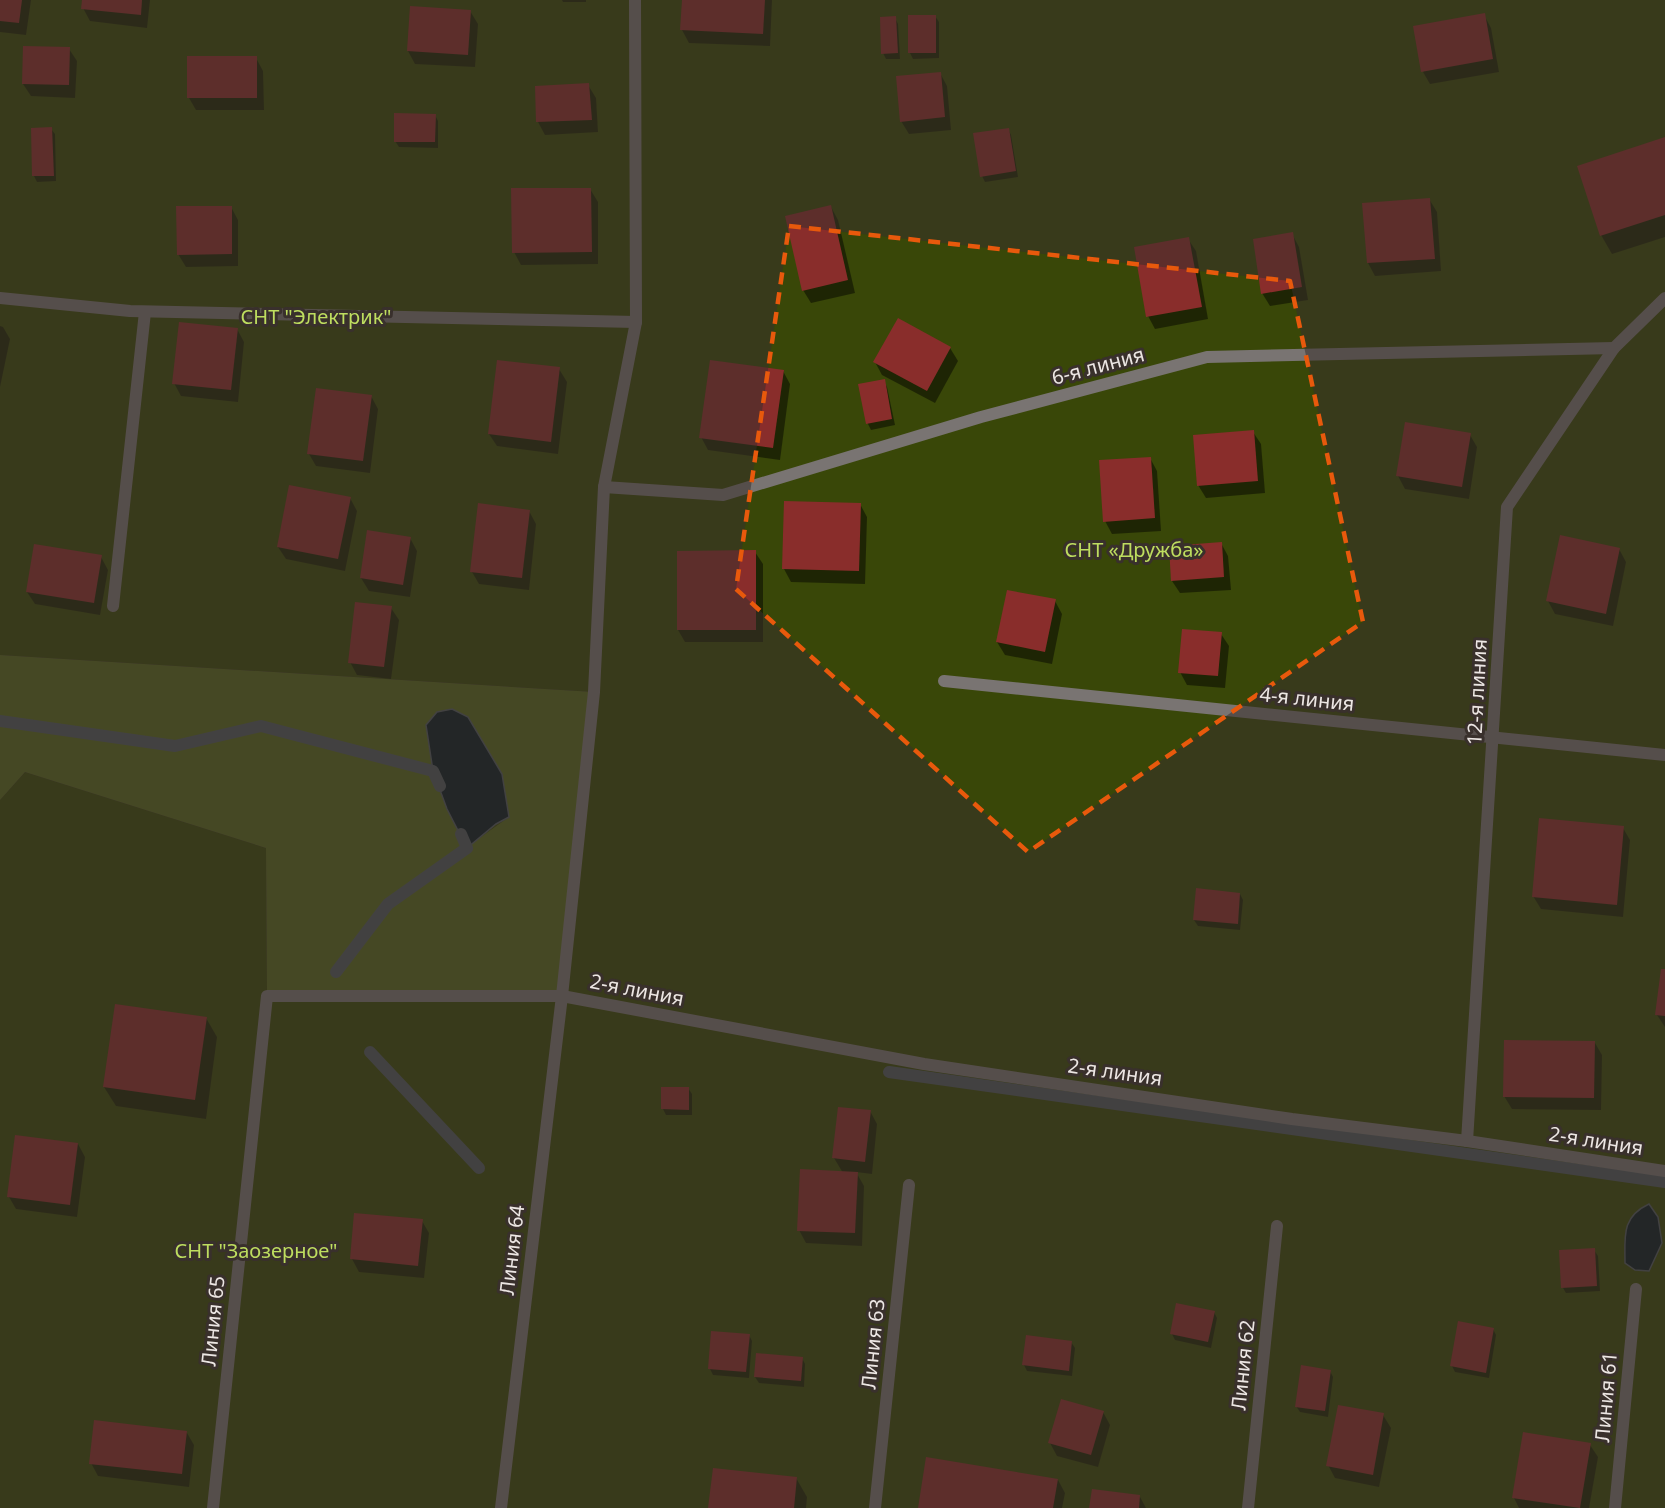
<svg xmlns="http://www.w3.org/2000/svg" width="1665" height="1508" font-family="'Noto Sans',sans-serif">
  <style>
    .green { fill: #394708 }
    .forest { fill: #56671c; fill-rule: evenodd }
    .water { fill: #0b1b22; stroke: #4e585c; stroke-width: 1.5 }
    .shadow { fill: #0007 }
    .lines { fill: none; stroke-linecap: round; stroke-linejoin: round }
    .stream { stroke: #4e585c; stroke-width: 12 }
    .building { fill: #892d2b }
    .minor { stroke: #797472; stroke-width: 12 }
    .marked { fill: none; stroke: #e8590c; stroke-width: 4.5; stroke-dasharray: 12 8; stroke-linejoin: round }
    .labels { text-anchor: middle; stroke-width: 6; stroke-linejoin: round; paint-order: stroke }
    .park-label { font-size: 20px; fill: #bedd5f; stroke: #39302c }
    .street-label { font-size: 20px; fill: #ece6e3; stroke: #39302c }
  </style>
  <rect width="100%" height="100%" fill="#39302c"/>
  <polygon class="green" points="0,0 1665,0 1665,1508 0,1508 0,800 25,772 266,848 267,995 594,692 0,655"/>
  <path class="forest" d="M0,655l594,37 -32,304h-295l-1,-148 -241,-76 -25,28zM426,725l83,92 -42,30 -20,-38 -14,-38z"/>
  <g class="water">
    <polygon points="452,709 468,717 502,774 509,817 496,824 467,848 447,809 433,771 426,725 437,712"/>
    <path d="M1649,1204l9,13 4,26 -13,28 -14,-1 -10,-7c0,-26 -4,-46 24,-59z"/>
  </g>
  <g class="shadow">
    <polygon points="0,0 31,0 26,35 0,32"/>
    <polygon points="84,0 150,0 147,28 90,21 83,8"/>
    <polygon points="562,0 586,0 586,2 563,2"/>
    <polygon points="683,0 772,0 770,46 689,43 682,30"/>
    <polygon points="470,11 478,24 475,67 415,64 408,51"/>
    <polygon points="1484,15 1491,28 1499,72 1430,84 1423,72"/>
    <polygon points="935,16 939,22 939,58 913,59 910,53"/>
    <polygon points="895,18 898,24 900,59 886,59 883,53"/>
    <polygon points="69,49 77,61 75,98 31,96 23,84"/>
    <polygon points="256,58 263,71 264,110 196,110 189,98"/>
    <polygon points="940,73 947,86 951,130 909,134 901,121"/>
    <polygon points="588,85 596,98 598,132 545,135 538,122"/>
    <polygon points="435,115 438,121 438,148 399,147 395,141"/>
    <polygon points="32,129 51,129 55,134 56,181 37,182 34,176"/>
    <polygon points="1008,129 1011,135 1018,177 985,182 982,176"/>
    <polygon points="1665,139 1665,237 1612,254 1601,235"/>
    <polygon points="590,189 598,202 598,264 521,265 514,252"/>
    <polygon points="1429,199 1437,212 1441,271 1375,276 1368,263"/>
    <polygon points="231,207 238,220 238,266 186,267 178,254"/>
    <polygon points="831,207 838,220 855,293 811,303 803,290"/>
    <polygon points="1292,234 1299,247 1308,300 1270,306 1262,293"/>
    <polygon points="1188,239 1196,251 1208,319 1155,329 1148,316"/>
    <polygon points="0,326 3,327 10,339 0,387"/>
    <polygon points="237,329 244,342 238,402 181,396 174,383"/>
    <polygon points="950,348 958,361 935,403 882,375 875,362"/>
    <polygon points="559,369 567,382 558,454 497,446 489,434"/>
    <polygon points="783,371 790,384 780,460 708,450 701,437"/>
    <polygon points="884,381 887,387 895,425 871,430 868,424 860,385"/>
    <polygon points="371,396 378,409 370,473 316,466 309,454"/>
    <polygon points="1253,432 1261,444 1265,493 1206,498 1198,485"/>
    <polygon points="1470,435 1477,447 1469,499 1405,489 1398,476"/>
    <polygon points="1150,458 1157,471 1161,531 1112,534 1105,521"/>
    <polygon points="350,498 357,511 345,571 286,559 278,547"/>
    <polygon points="786,502 860,504 867,517 865,584 791,582 784,569"/>
    <polygon points="529,511 536,524 529,590 479,584 472,572"/>
    <polygon points="410,538 417,551 410,597 369,591 361,578"/>
    <polygon points="1221,543 1228,556 1231,590 1180,593 1172,581"/>
    <polygon points="1619,549 1626,562 1613,626 1555,614 1548,601"/>
    <polygon points="755,552 763,564 763,642 685,642 678,630"/>
    <polygon points="101,557 108,570 100,615 35,604 27,592"/>
    <polygon points="1055,601 1062,614 1052,664 1005,655 997,642"/>
    <polygon points="391,608 399,620 391,679 357,675 350,662"/>
    <polygon points="1221,634 1229,646 1225,688 1187,685 1180,672"/>
    <polygon points="1623,828 1630,840 1623,917 1541,909 1533,896"/>
    <polygon points="1240,894 1243,900 1240,930 1198,926 1194,920"/>
    <polygon points="1665,971 1665,1027 1657,1015"/>
    <polygon points="206,1018 217,1037 206,1119 116,1106 104,1087"/>
    <polygon points="1595,1043 1602,1055 1601,1110 1512,1109 1504,1096"/>
    <polygon points="688,1088 692,1094 692,1115 666,1115 663,1109"/>
    <polygon points="870,1111 877,1124 872,1174 856,1172 864,1186 862,1246 806,1243 799,1230 843,1173 834,1158"/>
    <polygon points="78,1144 85,1157 77,1217 16,1209 9,1197"/>
    <polygon points="422,1221 429,1233 424,1278 359,1272 352,1259"/>
    <polygon points="1594,1250 1598,1256 1600,1291 1566,1293 1563,1288"/>
    <polygon points="1214,1312 1217,1318 1211,1348 1175,1340 1172,1334"/>
    <polygon points="1493,1329 1496,1335 1489,1378 1455,1372 1452,1366"/>
    <polygon points="749,1335 752,1341 749,1378 713,1375 710,1369"/>
    <polygon points="1071,1342 1075,1348 1072,1376 1027,1371 1024,1365"/>
    <polygon points="802,1358 805,1364 804,1387 759,1383 755,1377"/>
    <polygon points="1330,1371 1333,1377 1328,1417 1300,1412 1296,1406"/>
    <polygon points="1103,1412 1110,1425 1098,1467 1057,1456 1050,1443"/>
    <polygon points="1383,1415 1391,1428 1379,1487 1335,1478 1328,1465"/>
    <polygon points="187,1433 194,1445 189,1487 98,1476 91,1463"/>
    <polygon points="1590,1445 1598,1457 1589,1508 1519,1508 1514,1498"/>
    <polygon points="796,1478 807,1497 806,1508 710,1508"/>
    <polygon points="1058,1480 1065,1493 1062,1508 919,1508"/>
    <polygon points="1140,1497 1146,1508 1091,1508"/>
  </g>
  <g class="lines">
    <g class="stream">
      <polyline points="0,721 175,746 261,726 433,771 440,786"/>
      <polyline points="336,972 388,904 467,848 461,834"/>
      <polyline points="370,1052 479,1168"/>
      <polyline points="889,1072 1665,1182"/>
    </g>
  </g>
  <g class="building">
    <polygon points="0,0 22,0 19,23 0,21"/>
    <polygon points="82,0 142,0 141,15 81,9"/>
    <polygon points="682,0 765,0 763,34 680,30"/>
    <polygon points="410,6 471,10 468,55 407,51"/>
    <polygon points="1485,13 1493,59 1421,72 1413,26"/>
    <rect x="908" y="15" width="28" height="38"/>
    <polygon points="896,16 898,53 881,54 880,17"/>
    <polygon points="23,46 70,47 69,85 22,84"/>
    <rect x="187" y="56" width="70" height="42"/>
    <polygon points="941,72 945,117 900,122 896,76"/>
    <polygon points="589,83 592,120 536,122 535,86"/>
    <polygon points="394,113 436,114 435,142 394,142"/>
    <polygon points="52,127 54,176 32,176 31,128"/>
    <polygon points="1009,128 1016,171 980,177 973,133"/>
    <polygon points="1665,137 1665,215 1600,236 1577,166"/>
    <polygon points="511,188 591,188 592,252 512,253"/>
    <polygon points="1430,198 1435,259 1367,263 1362,203"/>
    <polygon points="831,205 848,280 802,291 785,216"/>
    <polygon points="176,206 232,206 232,254 177,255"/>
    <polygon points="1293,232 1302,287 1261,294 1253,239"/>
    <polygon points="1189,237 1202,307 1146,317 1134,247"/>
    <polygon points="898,318 951,347 927,391 873,362"/>
    <polygon points="179,322 238,328 231,390 172,384"/>
    <polygon points="497,360 560,367 551,442 488,434"/>
    <polygon points="710,360 784,370 773,448 699,438"/>
    <polygon points="885,379 892,419 866,424 858,384"/>
    <polygon points="316,388 372,395 363,461 307,454"/>
    <polygon points="1405,422 1471,433 1462,487 1396,476"/>
    <polygon points="1254,430 1258,481 1197,486 1193,435"/>
    <polygon points="1151,457 1155,518 1103,522 1099,460"/>
    <polygon points="289,485 351,497 338,559 277,547"/>
    <polygon points="784,501 861,503 859,571 782,569"/>
    <polygon points="478,503 530,510 522,578 470,572"/>
    <polygon points="367,530 411,537 403,585 360,578"/>
    <polygon points="1560,535 1620,548 1606,614 1546,601"/>
    <polygon points="1222,542 1224,577 1171,581 1169,546"/>
    <polygon points="34,544 102,555 94,603 26,592"/>
    <polygon points="756,550 756,630 677,630 677,551"/>
    <polygon points="1007,590 1056,599 1045,652 996,642"/>
    <polygon points="355,602 392,606 384,667 348,663"/>
    <polygon points="1182,629 1222,632 1218,676 1178,673"/>
    <polygon points="1539,818 1624,826 1617,905 1532,897"/>
    <polygon points="1196,888 1240,893 1238,924 1193,920"/>
    <polygon points="1661,969 1665,969 1665,1016 1655,1015"/>
    <polygon points="115,1004 207,1017 195,1100 103,1087"/>
    <polygon points="1504,1040 1595,1041 1594,1098 1503,1097"/>
    <polygon points="661,1087 689,1087 689,1110 661,1109"/>
    <polygon points="838,1107 871,1110 865,1162 832,1158"/>
    <polygon points="15,1135 78,1143 70,1205 7,1197"/>
    <polygon points="800,1169 858,1172 855,1233 797,1231"/>
    <polygon points="354,1213 423,1219 418,1266 350,1259"/>
    <polygon points="1595,1248 1597,1286 1561,1288 1559,1250"/>
    <polygon points="1176,1303 1215,1311 1208,1342 1170,1334"/>
    <polygon points="1458,1321 1494,1328 1486,1373 1450,1366"/>
    <polygon points="711,1331 750,1334 746,1372 708,1369"/>
    <polygon points="1026,1335 1072,1341 1069,1371 1022,1365"/>
    <polygon points="756,1353 803,1357 801,1381 754,1377"/>
    <polygon points="1301,1365 1331,1370 1325,1411 1295,1407"/>
    <polygon points="1061,1399 1104,1411 1091,1455 1048,1443"/>
    <polygon points="1338,1405 1384,1413 1373,1475 1326,1466"/>
    <polygon points="94,1420 187,1431 182,1474 89,1464"/>
    <polygon points="1523,1432 1591,1443 1580,1508 1512,1498"/>
    <polygon points="926,1457 1058,1479 1053,1508 918,1508"/>
    <polygon points="713,1468 797,1477 794,1508 708,1508"/>
    <polygon points="1092,1489 1140,1495 1139,1508 1089,1508"/>
  </g>
  <g class="lines">
    <g class="minor">
      <polyline points="0,298 130,311 636,322"/>
      <polyline points="604,487 723,495 981,417 1207,357 1614,348"/>
      <polyline points="113,606 145,312"/>
      <polyline points="944,681 1665,755"/>
      <polyline points="1467,1141 1507,507 1614,348 1665,298"/>
      <polyline points="213,1508 267,996 562,996 924,1064 1292,1119 1467,1141 1665,1171"/>
      <polyline points="501,1508 562,996 594,692 604,487 636,322 635,0"/>
      <polyline points="875,1508 909,1185"/>
      <polyline points="1248,1508 1277,1226"/>
      <polyline points="1615,1508 1636,1289"/>
    </g>
  </g>
  <path d="M0 0H1665V1508H0ZM789,226l501,55 73,341 -335,230 -292,-263z" fill="#39302c" fill-opacity=".55" fill-rule="evenodd"/>
  <path class="marked" d="M789,226l501,55 73,341 -335,230 -292,-263z"/>
  <g class="labels">
    <g class="park-label">
      <text x="316" y="324">СНТ "Электрик"</text>
      <text x="1134" y="557">СНТ «Дружба»</text>
      <text x="256" y="1258">СНТ "Заозерное"</text>
    </g>
    <g class="street-label">
      <text transform="translate(1098 366) rotate(-15)" y="7">6-я линия</text>
      <text transform="translate(1477 692) rotate(-87)" y="7">12-я линия</text>
      <text transform="translate(1307 699) rotate(6)" y="7">4-я линия</text>
      <text transform="translate(637 990) rotate(11)" y="7">2-я линия</text>
      <text transform="translate(1115 1072) rotate(8)" y="7">2-я линия</text>
      <text transform="translate(1596 1141) rotate(9)" y="7">2-я линия</text>
      <text transform="translate(512 1250) rotate(-83)" y="7">Линия 64</text>
      <text transform="translate(213 1321) rotate(-84)" y="7">Линия 65</text>
      <text transform="translate(873 1344) rotate(-84)" y="7">Линия 63</text>
      <text transform="translate(1243 1365) rotate(-84)" y="7">Линия 62</text>
      <text transform="translate(1606 1397) rotate(-85)" y="7">Линия 61</text>
    </g>
  </g>
</svg>
